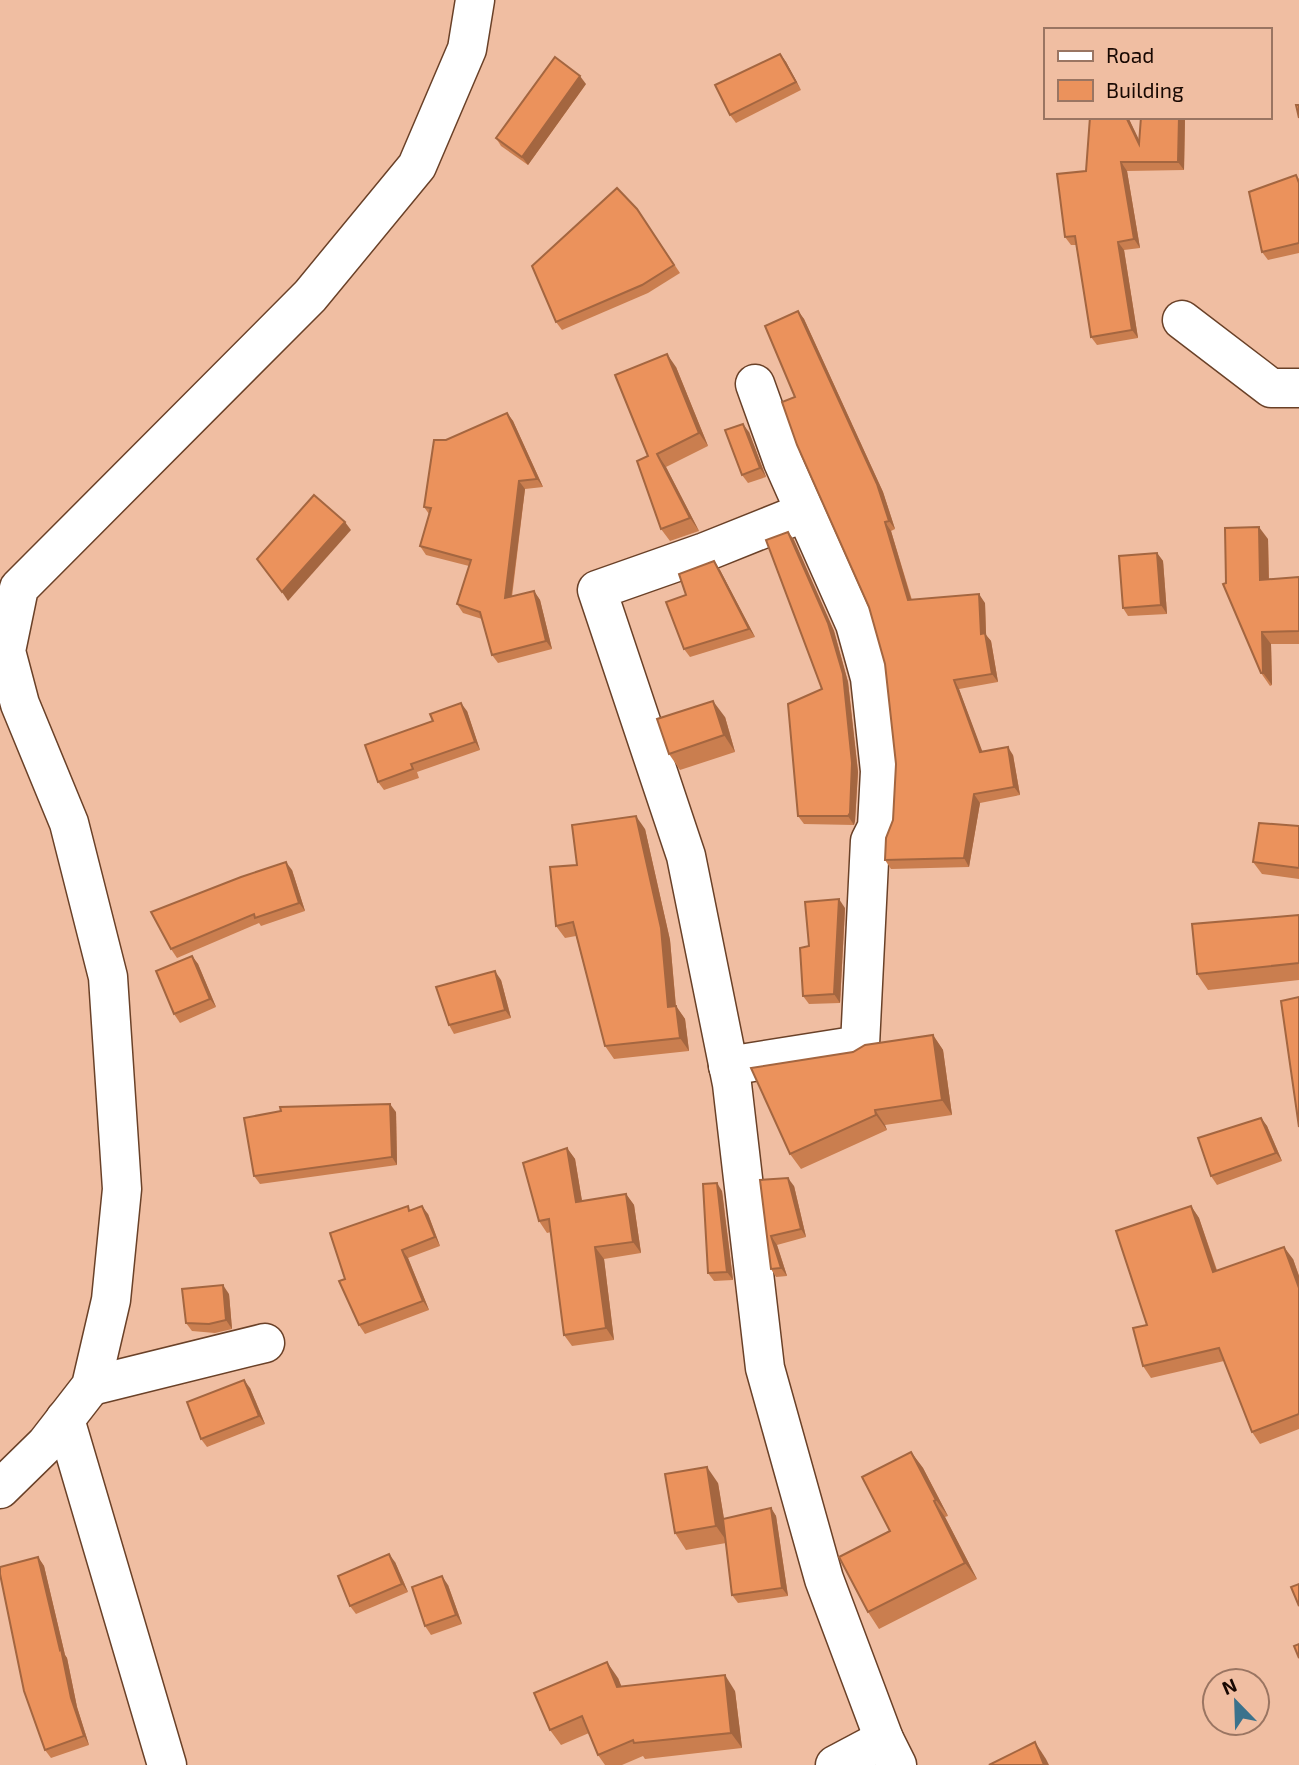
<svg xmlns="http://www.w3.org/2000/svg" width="1299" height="1765" font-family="'Exo 2',sans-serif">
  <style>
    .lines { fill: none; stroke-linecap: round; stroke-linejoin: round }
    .minor-casing { stroke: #6a4128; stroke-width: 41 }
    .minor { stroke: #fff; stroke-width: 38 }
    .wall { fill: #ca7e4f }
    .shaded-wall { fill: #a46640 }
    .building { fill: #eb925c; stroke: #a46640; stroke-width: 2 }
  </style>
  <rect width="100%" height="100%" fill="#f0bea2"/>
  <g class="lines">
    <g class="minor-casing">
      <g id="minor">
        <polyline points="1182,320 1271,388 1299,388"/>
        <polyline points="805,512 705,552 597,590 686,856 732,1084 765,1368 824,1579 884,1739 897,1765"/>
        <polyline points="728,1066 860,1045 870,841 877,827 880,771 870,678 855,624 783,462 755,384"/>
        <polyline points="91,1386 265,1343"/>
        <polyline points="65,1419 167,1765"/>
        <polyline points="0,1489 46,1444 91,1386 111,1300 122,1189 108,977 69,823 20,704 6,651 19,588 310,296 417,166 467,49 475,0"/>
        <polyline points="835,1765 884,1739"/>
      </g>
    </g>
    <use href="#minor" class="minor"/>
  </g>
  <g class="wall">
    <polygon points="780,54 786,62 801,90 736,123 730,115"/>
    <polygon points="586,84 528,165 501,146 496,138"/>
    <polygon points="1128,117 1139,141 1185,117 1184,170 1127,171 1140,248 1124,250 1138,338 1097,345 1091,337 1076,245 1071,245 1065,237 1086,171"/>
    <polygon points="1296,175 1299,179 1299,253 1268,260 1262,252"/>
    <polygon points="637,209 680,273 648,293 562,330 556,322"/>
    <polygon points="798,311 804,319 883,492 895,529 891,531 912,600 985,603 986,635 991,641 998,682 959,689 982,752 1013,755 1020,795 980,803 969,867 891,869 885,860 893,820 896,764 885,664 869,607 795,397"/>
    <polygon points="676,367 708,446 666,467 699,531 670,541 661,529 648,456"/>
    <polygon points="507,413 513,421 543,487 525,489 512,597 534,591 540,600 552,649 498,663 492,655 482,619 463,613 457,604 469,566 426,555 420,546 429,514 424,507 446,440"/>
    <polygon points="749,432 766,477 748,483 742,475"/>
    <polygon points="788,532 794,540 834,631 848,682 858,772 855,821 854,825 804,824 798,816 822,689"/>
    <polygon points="1268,539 1269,579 1299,577 1299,644 1271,644 1272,685 1270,686 1261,673 1226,583"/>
    <polygon points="1157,553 1163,561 1167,614 1128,616 1123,608"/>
    <polygon points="720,570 755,637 690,657 684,649 686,595"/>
    <polygon points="467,711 480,750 417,772 419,778 384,790 378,782"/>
    <polygon points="725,717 735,752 680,770 669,754"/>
    <polygon points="1299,826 1299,879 1262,874 1253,862"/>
    <polygon points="645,829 670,940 676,1006 685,1019 689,1051 614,1059 605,1046 576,936 565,938 556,926 577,865"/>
    <polygon points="292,870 305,911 261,926 259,923 177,958 171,949"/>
    <polygon points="845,908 840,1003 809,1004 803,996"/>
    <polygon points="1299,915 1299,980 1208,990 1197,974"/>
    <polygon points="192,956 198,964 216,1007 180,1023 174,1014"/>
    <polygon points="501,980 511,1018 454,1034 449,1025"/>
    <polygon points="933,1035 943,1050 952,1115 885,1125 887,1130 801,1169 790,1154 853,1052"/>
    <polygon points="396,1112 397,1165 260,1184 254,1176"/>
    <polygon points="1261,1118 1267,1126 1282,1161 1217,1185 1211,1176"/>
    <polygon points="567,1148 575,1159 582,1201 626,1194 634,1205 641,1253 604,1259 614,1340 572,1346 564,1335 551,1232 547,1233 539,1221"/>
    <polygon points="760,1180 794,1186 806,1237 777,1245 787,1276 776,1277 771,1269"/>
    <polygon points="722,1191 733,1280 714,1281 708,1273"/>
    <polygon points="1191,1206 1199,1218 1217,1270 1293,1259 1299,1276 1299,1429 1260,1444 1252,1432 1224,1361 1151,1378 1143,1366 1147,1325"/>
    <polygon points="410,1210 428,1214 440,1246 408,1258 429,1310 365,1334 359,1325 345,1279"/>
    <polygon points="229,1294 232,1329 215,1333 192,1331 186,1323"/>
    <polygon points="250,1388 265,1424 207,1447 201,1439"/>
    <polygon points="911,1452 923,1468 948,1516 945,1517 977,1579 879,1629 868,1612"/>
    <polygon points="718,1483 724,1519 771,1508 776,1516 788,1596 738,1603 732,1595 726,1543 686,1550 675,1533"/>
    <polygon points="38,1557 44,1566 65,1655 67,1658 77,1707 89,1745 51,1758 45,1750"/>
    <polygon points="395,1562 408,1592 356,1614 350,1606"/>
    <polygon points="448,1585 462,1624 431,1635 425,1626"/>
    <polygon points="618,1678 621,1686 735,1691 742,1748 645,1759 643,1756 622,1765 605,1765 598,1755 589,1733 561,1745 550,1730"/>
  </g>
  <g class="shaded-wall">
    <polygon points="780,54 786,62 801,90 796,82"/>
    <polygon points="580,76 586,84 528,165 522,157"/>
    <polygon points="1126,117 1128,117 1145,152 1139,144"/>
    <polygon points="1179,117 1185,117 1184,170 1178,162"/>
    <polygon points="1121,162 1127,171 1140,248 1134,239"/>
    <polygon points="1118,242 1124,250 1138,338 1132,330"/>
    <polygon points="798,311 804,319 883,492 895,529 889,521"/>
    <polygon points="667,354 676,367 708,446 699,433"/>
    <polygon points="507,413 513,421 543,487 537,479"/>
    <polygon points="743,424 749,432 766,477 760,468"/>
    <polygon points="657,454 666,467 699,531 690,518"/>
    <polygon points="519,481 525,489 510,607 505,598"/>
    <polygon points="345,522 351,530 288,601 282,592"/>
    <polygon points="885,522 891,531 914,609 908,600"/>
    <polygon points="1259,527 1268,539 1269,593 1260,580"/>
    <polygon points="788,532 794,540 834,631 848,682 858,772 855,821 854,825 848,816"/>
    <polygon points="1157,553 1163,561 1167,614 1161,605"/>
    <polygon points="714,561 720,570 755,637 749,629"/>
    <polygon points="534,591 540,600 552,649 546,641"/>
    <polygon points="979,594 985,603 986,635 991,641 998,682 992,674 981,634"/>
    <polygon points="1262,632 1271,644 1272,685 1263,673"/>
    <polygon points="954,680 959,689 986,761 980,752"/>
    <polygon points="713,701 725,717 735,752 724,735"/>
    <polygon points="461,703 467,711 480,750 475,742"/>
    <polygon points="1008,747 1013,755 1020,795 1014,787"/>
    <polygon points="974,794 980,803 969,867 964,858"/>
    <polygon points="636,816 645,829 670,940 677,1020 668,1007"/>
    <polygon points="286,862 292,870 305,911 299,903"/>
    <polygon points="839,899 845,908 840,1003 834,994"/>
    <polygon points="192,956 198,964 216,1007 210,999"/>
    <polygon points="495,971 501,980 511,1018 505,1010"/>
    <polygon points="676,1006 685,1019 689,1051 680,1038"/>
    <polygon points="933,1035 943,1050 952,1115 942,1100"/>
    <polygon points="390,1104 396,1112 397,1165 392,1157"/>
    <polygon points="875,1110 885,1125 887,1130 876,1115"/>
    <polygon points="1261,1118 1267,1126 1282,1161 1276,1153"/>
    <polygon points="567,1148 575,1159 584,1213 576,1202"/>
    <polygon points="788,1178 794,1186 806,1237 801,1229"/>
    <polygon points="717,1183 722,1191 733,1280 727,1272"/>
    <polygon points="626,1194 634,1205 641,1253 633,1242"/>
    <polygon points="422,1206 428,1214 440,1246 435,1237"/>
    <polygon points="1191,1206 1199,1218 1221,1284 1213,1272"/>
    <polygon points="771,1236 777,1245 787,1276 781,1268"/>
    <polygon points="595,1247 604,1259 614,1340 606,1328"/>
    <polygon points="1284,1247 1293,1259 1299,1276 1299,1288"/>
    <polygon points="402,1250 408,1258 429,1310 423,1301"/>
    <polygon points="223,1285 229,1294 232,1329 226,1320"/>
    <polygon points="244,1380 250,1388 265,1424 259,1416"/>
    <polygon points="911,1452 923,1468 948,1516 936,1500"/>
    <polygon points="707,1467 718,1483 728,1543 716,1526"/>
    <polygon points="934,1501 945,1517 977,1579 965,1563"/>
    <polygon points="771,1508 776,1516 788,1596 782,1588"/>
    <polygon points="389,1554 395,1562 408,1592 402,1584"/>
    <polygon points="38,1557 44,1566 65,1655 67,1658 77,1707 89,1745 84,1736 71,1698"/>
    <polygon points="442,1576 448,1585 462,1624 456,1615"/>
    <polygon points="607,1662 618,1678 628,1702 617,1687"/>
    <polygon points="725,1675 735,1691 742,1748 731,1733"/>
    <polygon points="1035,1742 1046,1759 1049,1765 1044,1765"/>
  </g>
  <g class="building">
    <polygon points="780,54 796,82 730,115 715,85"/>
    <polygon points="555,57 580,76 522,157 496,138"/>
    <polygon points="1296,105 1299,105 1299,118"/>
    <polygon points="1090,117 1126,117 1139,144 1141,117 1179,117 1178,162 1121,162 1134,239 1118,242 1132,330 1091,337 1075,236 1065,237 1057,174 1086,171"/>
    <polygon points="1296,175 1299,183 1299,243 1262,252 1249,192"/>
    <polygon points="617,188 637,209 674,265 642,285 556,322 532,266"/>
    <polygon points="798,311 877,484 889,521 885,522 908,600 979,594 981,634 985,633 992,674 954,680 980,752 1008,747 1014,787 974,794 964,858 885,860 886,838 893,820 896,764 885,664 869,607 797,445 782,402 795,397 765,326"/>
    <polygon points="667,354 699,433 657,454 690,518 661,529 637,461 648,456 615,375"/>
    <polygon points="507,413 537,479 519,481 505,598 534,591 546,641 492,655 480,612 457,604 471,560 420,546 431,508 424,507 434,440 446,440"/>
    <polygon points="743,424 760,468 742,475 725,430"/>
    <polygon points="314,495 345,522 282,592 257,559"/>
    <polygon points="1259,527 1260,580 1299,577 1299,631 1262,632 1263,673 1261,673 1223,584 1226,583 1225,528"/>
    <polygon points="788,532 828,623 843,674 852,763 850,813 848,816 798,816 788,704 822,689 766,540"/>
    <polygon points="1157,553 1161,605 1123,608 1119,556"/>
    <polygon points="714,561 749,629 684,649 666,602 686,595 679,574"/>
    <polygon points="713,701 724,735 669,754 657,719"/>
    <polygon points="461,703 475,742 411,764 413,769 378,782 365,745 433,721 430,714"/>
    <polygon points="636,816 661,928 668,1007 676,1006 680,1038 605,1046 573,922 556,926 550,867 577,865 572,825"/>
    <polygon points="1259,823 1299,826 1299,868 1253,862"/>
    <polygon points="286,862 299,903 255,918 254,914 171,949 151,912 241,877"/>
    <polygon points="839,899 834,994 803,996 800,948 809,946 805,902"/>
    <polygon points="1299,915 1299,963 1197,974 1192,924"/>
    <polygon points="192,956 210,999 174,1014 156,971"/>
    <polygon points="495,971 505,1010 449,1025 436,987"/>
    <polygon points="1299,997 1299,1127 1281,1001"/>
    <polygon points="933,1035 942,1100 875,1110 876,1115 790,1154 751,1068 853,1052 865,1045"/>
    <polygon points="390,1104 392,1157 254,1176 244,1118 281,1111 280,1107"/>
    <polygon points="1261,1118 1276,1153 1211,1176 1198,1138"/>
    <polygon points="567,1148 576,1202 626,1194 633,1242 595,1247 606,1328 564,1335 549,1219 539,1221 523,1163"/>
    <polygon points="788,1178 801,1229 771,1236 781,1268 771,1269 760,1180"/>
    <polygon points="717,1183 727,1272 708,1273 703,1184"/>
    <polygon points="408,1206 409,1211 422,1206 435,1237 402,1250 423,1301 359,1325 339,1281 345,1279 330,1233"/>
    <polygon points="1191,1206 1213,1272 1284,1247 1299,1288 1299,1414 1252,1432 1219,1348 1143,1366 1133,1328 1147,1325 1116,1231"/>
    <polygon points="223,1285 226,1320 209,1324 186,1323 182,1289"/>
    <polygon points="244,1380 259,1416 201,1439 187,1402"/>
    <polygon points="911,1452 936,1500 934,1501 965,1563 868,1612 839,1557 890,1531 862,1477"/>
    <polygon points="707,1467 716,1526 675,1533 665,1474"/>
    <polygon points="771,1508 782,1588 732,1595 723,1519"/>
    <polygon points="389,1554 402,1584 350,1606 338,1576"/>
    <polygon points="38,1557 60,1650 61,1649 71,1698 84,1736 45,1750 24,1691 0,1574 0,1567"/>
    <polygon points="442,1576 456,1615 425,1626 412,1587"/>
    <polygon points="1299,1584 1299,1606 1291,1587"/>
    <polygon points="1299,1644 1299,1658 1294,1646"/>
    <polygon points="607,1662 617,1687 725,1675 731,1733 634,1743 633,1740 598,1755 582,1716 550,1730 534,1693"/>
    <polygon points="1035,1742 1044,1765 989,1765"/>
  </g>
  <rect x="1044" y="28" width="228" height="91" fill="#f0bea2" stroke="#9a7562" stroke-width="2"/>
  <rect x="1058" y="51" width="35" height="10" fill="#ffffff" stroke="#9a7562" stroke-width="2"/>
  <text x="1106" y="63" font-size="21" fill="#180802">Road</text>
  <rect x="1058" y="80" width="35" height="21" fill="#eb925c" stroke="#9a7562" stroke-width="2"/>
  <text x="1106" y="98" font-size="21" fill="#180802">Building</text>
  <g transform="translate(1236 1702) rotate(337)"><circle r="33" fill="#f0bea2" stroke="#9a7562" stroke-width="2"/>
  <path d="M0-5L12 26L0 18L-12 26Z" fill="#3a728c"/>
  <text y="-10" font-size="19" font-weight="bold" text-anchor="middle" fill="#180802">N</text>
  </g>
</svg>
